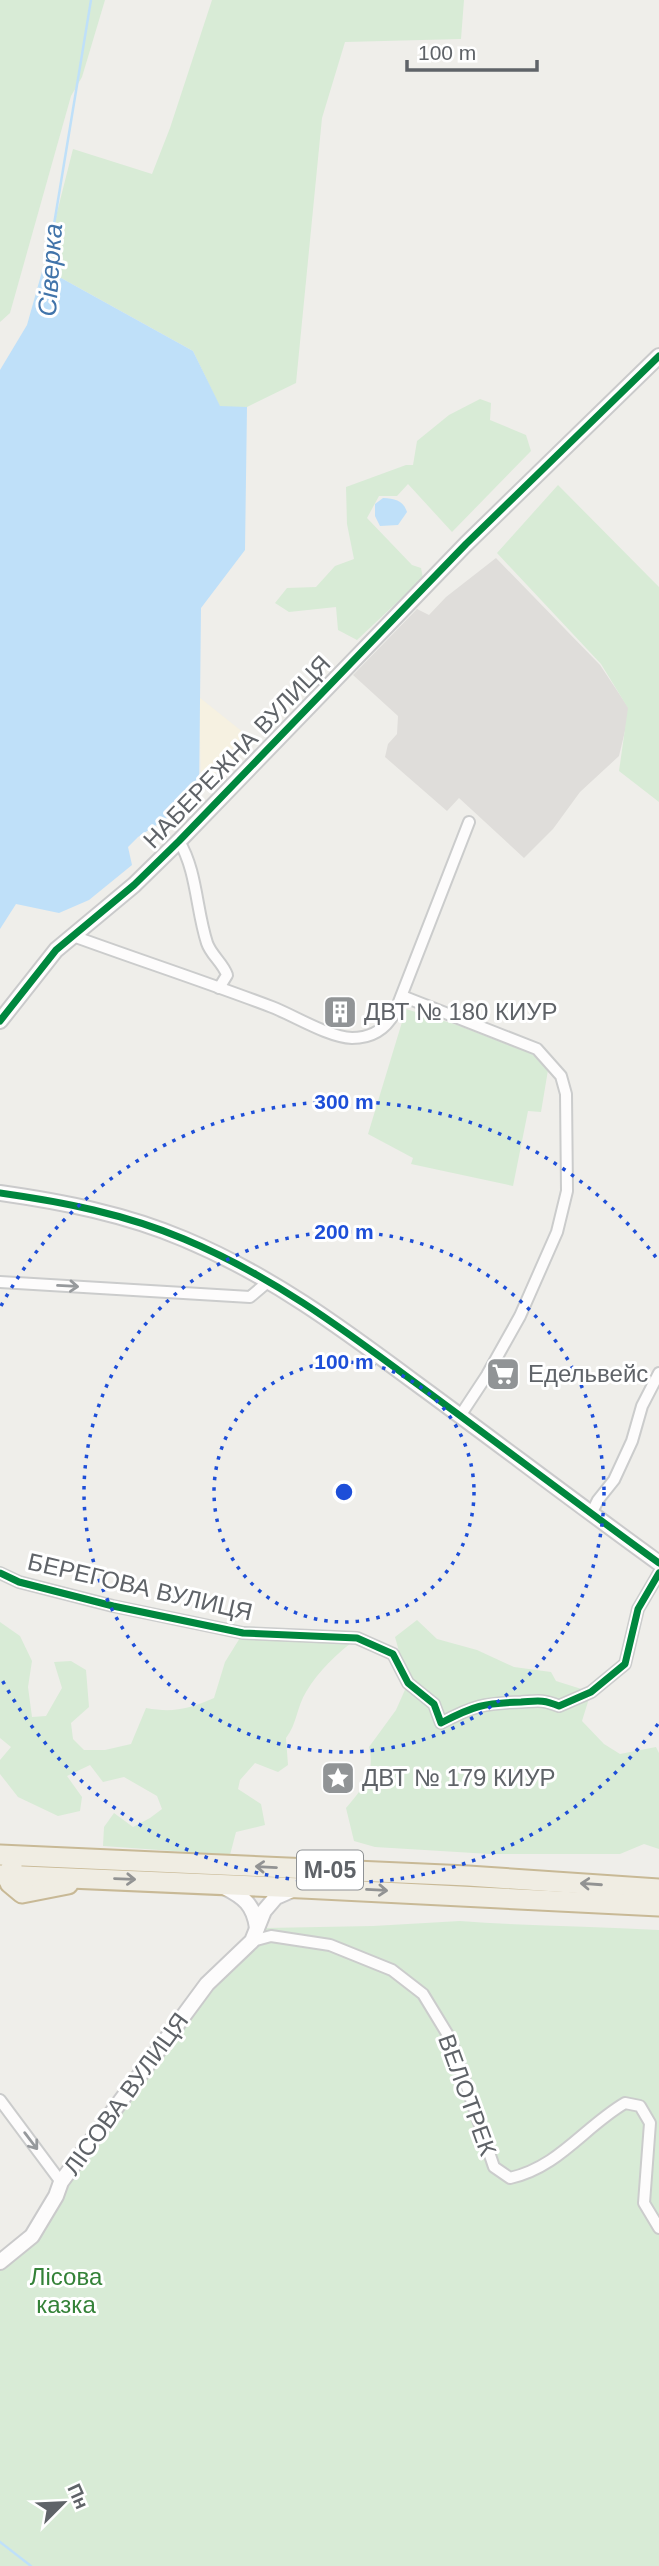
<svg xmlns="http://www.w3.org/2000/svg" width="659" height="2566" font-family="Arial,sans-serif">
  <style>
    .industrial { fill: #dfddda }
    .green { fill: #d8ebd6 }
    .sand { fill: #f6f1e1 }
    .water { fill: #bfe0f9 }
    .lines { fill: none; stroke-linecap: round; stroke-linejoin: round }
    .stream { stroke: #bfe0f9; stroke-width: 2.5 }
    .street-casing { stroke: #cbcccc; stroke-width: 14 }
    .secondary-casing { stroke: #cacacb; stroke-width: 18 }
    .highway-casing { stroke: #c8b996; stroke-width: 23 }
    .street { stroke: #fdfcfc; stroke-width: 10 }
    .secondary { stroke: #fdfcfc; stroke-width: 14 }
    .highway { stroke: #f0ede3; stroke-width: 19 }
    .cycleway-casing { stroke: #fff; stroke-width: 11 }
    .cycleway { stroke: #00873e; stroke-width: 7 }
    .oneway { stroke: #96999c }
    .oneway2 { stroke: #929393 }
    .ring { fill: none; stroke: #1d4ed8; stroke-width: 3.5; stroke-dasharray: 3.5 7 }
    .labels { text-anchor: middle; stroke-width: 6; stroke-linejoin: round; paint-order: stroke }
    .shield { fill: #fff; stroke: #8f9295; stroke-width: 2 }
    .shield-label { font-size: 23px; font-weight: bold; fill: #5f6368 }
    .street-label { font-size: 24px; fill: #5f6368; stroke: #fff }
    .poi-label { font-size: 24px; fill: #5f6368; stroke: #fff; text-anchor: start }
    .park-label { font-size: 24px; fill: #348238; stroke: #fff }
    .water-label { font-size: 26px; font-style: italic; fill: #4174aa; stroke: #fff }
    .centre { fill: #1d4ed8; stroke: #fff; stroke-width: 3.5 }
    .ring-label { font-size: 21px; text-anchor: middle; font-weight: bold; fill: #1d4ed8; stroke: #fff; stroke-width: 6; stroke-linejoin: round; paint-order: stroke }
  </style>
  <rect width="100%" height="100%" fill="#efeeea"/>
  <polygon class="industrial" points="496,558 600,665 630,710 619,756 580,792 553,829 524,858 459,798 447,811 385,757 388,744 397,734 398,716 353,675 417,609 429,615 446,597"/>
  <g class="green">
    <polygon points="0,0 105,0 82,77 71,96 10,313 0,322"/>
    <polygon points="212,0 464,0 461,39 345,42 322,118 296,383 247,407 220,407 193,351 43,268 73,149 152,174 170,128"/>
    <polygon points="480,399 491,403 490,420 526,435 531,451 452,532 408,484 397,496 379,496 367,518 412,565 421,568 423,578 357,640 338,630 336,607 289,612 275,603 287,588 316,587 335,566 354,559 347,524 346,487 406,465 413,465 417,441 449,415"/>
    <polygon points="558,485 659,587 659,802 619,771 628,708 601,664 497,553"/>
    <polygon points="406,1009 457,1025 532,1054 548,1070 541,1112 528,1111 513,1186 411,1164 413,1158 368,1134"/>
    <path d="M417,1620l20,19 40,11 37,17 37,5 5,9 35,11 -9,29 22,23 16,10 36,-7 3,6v96l-15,-5 -24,10h-130l-115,-7 -21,-6 -8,-33c16,-19 30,-34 23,-61l27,-37 12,-27 -13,-46z"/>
    <path d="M0,1622l20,14 12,25 -4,26 4,30 14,-1 16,-28 -8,-26 17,-1 15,9 3,37 -18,16 2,16 11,11h21l26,-6 15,-36c27,5 43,1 68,-10l11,-36 18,-29 114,5c-20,16 -38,32 -51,54 -9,14 -9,32 -20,46l2,27 -10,7 -23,-9 -15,17 -2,9 23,15 4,21 -29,7 -6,23 -127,-9 1,-19 10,-14 19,14 17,-9 12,-9 -5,-13 -33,-19 -21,5 -13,-17 -23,11 15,21 -2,14 -22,5 -40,-19 -18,-23v-14l11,-13 -11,-9z"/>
    <path d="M460,1921c66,5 132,5 199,9v636h-659v-305l10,-3 200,-270 40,-36 16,-24 107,-2z"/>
  </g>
  <polygon class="sand" points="199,697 244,733 209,782 201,782"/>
  <g class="water">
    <polygon points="43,268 193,351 220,406 247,407 245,550 201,608 199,797 138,837 128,847 132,865 89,900 59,913 16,904 0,929 0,370 27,325"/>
    <path d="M383,498c12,1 20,2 24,14l-9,13 -18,1 -5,-10v-12z"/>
  </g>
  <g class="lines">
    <g class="stream">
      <polyline points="46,273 91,0"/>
      <polyline points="0,2542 31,2566"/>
    </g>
    <g class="street-casing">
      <g id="street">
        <path d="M179,841c18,30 17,68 28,102 4,12 16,20 20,32l-8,13"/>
        <path d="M73,936c66,24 133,46 199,71 23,9 56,30 80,31 20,0 34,-9 43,-26l74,-190"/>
        <polyline points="402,996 537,1049 561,1076 566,1094 567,1191 557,1232 520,1316 487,1375 460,1416"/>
        <polyline points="0,1282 250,1297 269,1281"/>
        <polyline points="591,1514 598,1500 614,1480 632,1441 642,1406 659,1373"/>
        <path d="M0,1573l19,9 94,24 130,27 114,5 36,16 15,29 26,21 7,19c32,-17 43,-20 80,-21 16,-1 21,-3 38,4l32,-14 34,-28 13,-55 21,-36"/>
        <path d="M252,1941l19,-5 59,9 62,25 31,24 28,46 43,127 16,11c49,-11 74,-51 115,-75l15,3 10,17 -6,80 15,25"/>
        <polyline points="0,2100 61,2182"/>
      </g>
    </g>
    <g class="secondary-casing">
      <g id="secondary">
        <polyline points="0,1021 56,950 134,885 179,841 466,544 659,356"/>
        <path d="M0,1193c63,9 125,21 184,46 86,36 155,87 229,142 82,60 163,122 246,182"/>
        <path d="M224,1887c20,10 30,18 33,41"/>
        <polyline points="0,2262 32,2236 56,2196 61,2182 207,1984 252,1941 264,1911 276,1897 292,1890"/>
      </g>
    </g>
    <g class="highway-casing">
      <g id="highway">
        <polyline points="0,1855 468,1876 659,1889"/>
        <polyline points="12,1866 8,1875 10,1883 22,1893 68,1884"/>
        <path d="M0,1875c220,9 439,19 659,31"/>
      </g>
    </g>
    <use href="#street" class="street"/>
    <use href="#secondary" class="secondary"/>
    <use href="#highway" class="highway"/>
    <g class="cycleway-casing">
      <g id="cycleway">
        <polyline points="0,1021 56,950 134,885 179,841 466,544 659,356"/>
        <path d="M0,1193c63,9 125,21 184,46 86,36 155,87 229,142 82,60 163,122 246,182"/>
        <path d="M0,1573l19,9 94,24 130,27 114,5 36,16 15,29 26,21 7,19c32,-17 43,-20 80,-21 16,-1 21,-3 38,4l32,-14 34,-28 13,-55 21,-36"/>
      </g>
    </g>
    <use href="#cycleway" class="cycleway"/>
  </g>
  <defs><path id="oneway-shaft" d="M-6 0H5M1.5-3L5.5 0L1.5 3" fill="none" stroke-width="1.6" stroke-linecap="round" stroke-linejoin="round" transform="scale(1.75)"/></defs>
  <g class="oneway">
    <use href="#oneway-shaft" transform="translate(68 1286) rotate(3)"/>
    <use href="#oneway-shaft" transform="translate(31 2141) rotate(53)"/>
  </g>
  <g class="oneway2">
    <use href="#oneway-shaft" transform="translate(266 1867) rotate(-177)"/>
    <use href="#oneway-shaft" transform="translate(125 1879) rotate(2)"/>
    <use href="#oneway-shaft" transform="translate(591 1884) rotate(-176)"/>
    <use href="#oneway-shaft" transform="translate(377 1890) rotate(3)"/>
  </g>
  <g class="ring">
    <circle cx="344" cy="1492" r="130"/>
    <circle cx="344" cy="1492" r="260"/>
    <path d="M658 1724A390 390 0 0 1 1 1678M1 1306A390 390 0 0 1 658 1260"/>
  </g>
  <defs>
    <g id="building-square" transform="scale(1.75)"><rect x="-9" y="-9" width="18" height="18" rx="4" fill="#919496" stroke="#fff"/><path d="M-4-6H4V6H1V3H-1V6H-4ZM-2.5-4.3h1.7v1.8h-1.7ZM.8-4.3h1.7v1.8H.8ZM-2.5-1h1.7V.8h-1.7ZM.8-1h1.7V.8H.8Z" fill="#fff"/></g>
    <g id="supermarket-square" transform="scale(1.75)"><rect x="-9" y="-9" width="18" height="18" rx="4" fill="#919496" stroke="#fff"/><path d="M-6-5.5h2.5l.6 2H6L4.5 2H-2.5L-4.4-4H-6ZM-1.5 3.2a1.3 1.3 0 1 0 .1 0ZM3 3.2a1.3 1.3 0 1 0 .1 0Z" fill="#fff"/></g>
    <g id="sight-square" transform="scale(1.75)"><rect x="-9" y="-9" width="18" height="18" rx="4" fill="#919496" stroke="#fff"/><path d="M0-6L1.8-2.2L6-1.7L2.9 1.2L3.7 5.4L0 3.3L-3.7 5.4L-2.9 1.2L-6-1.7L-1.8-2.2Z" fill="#fff"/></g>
  </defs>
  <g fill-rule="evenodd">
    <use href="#building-square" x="340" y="1012"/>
    <use href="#supermarket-square" x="503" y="1374"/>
    <use href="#sight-square" x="338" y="1778"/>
  </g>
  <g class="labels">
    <rect class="shield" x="297" y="1850.5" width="66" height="39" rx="5"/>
    <g class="shield-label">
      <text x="330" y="1878">М-05</text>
    </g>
    <g class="street-label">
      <text transform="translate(237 752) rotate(-46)" y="8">НАБЕРЕЖНА ВУЛИЦЯ</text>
      <text transform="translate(140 1587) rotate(13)" y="8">БЕРЕГОВА ВУЛИЦЯ</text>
      <text transform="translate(126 2094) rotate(-54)" y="8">ЛІСОВА ВУЛИЦЯ</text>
      <text transform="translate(467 2095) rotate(70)" y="8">ВЕЛОТРЕК</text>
    </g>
    <g class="poi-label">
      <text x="364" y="1020">ДВТ № 180 КИУР</text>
      <text x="528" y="1382">Едельвейс</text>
      <text x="362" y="1786">ДВТ № 179 КИУР</text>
    </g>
    <g class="park-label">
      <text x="66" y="2285">Лісова<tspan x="66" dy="28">казка</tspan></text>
    </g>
    <g class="water-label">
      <text transform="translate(50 270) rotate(-86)" y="9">Сіверка</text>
    </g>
  </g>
  <circle cx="344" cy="1492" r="10" class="centre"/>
  <g class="ring-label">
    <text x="344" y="1109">300 m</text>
    <text x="344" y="1239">200 m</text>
    <text x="344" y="1369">100 m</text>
  </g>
  <g transform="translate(63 2503) rotate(66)" stroke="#ffffff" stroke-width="5" paint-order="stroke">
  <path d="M0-5L12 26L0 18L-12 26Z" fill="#5f6368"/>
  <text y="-10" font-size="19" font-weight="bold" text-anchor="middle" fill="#5f6368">Пн</text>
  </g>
  <path d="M407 60v10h130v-10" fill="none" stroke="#5f6368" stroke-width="3.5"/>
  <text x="418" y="60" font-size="21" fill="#5f6368" stroke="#ffffff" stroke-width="5" paint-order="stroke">100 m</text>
</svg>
